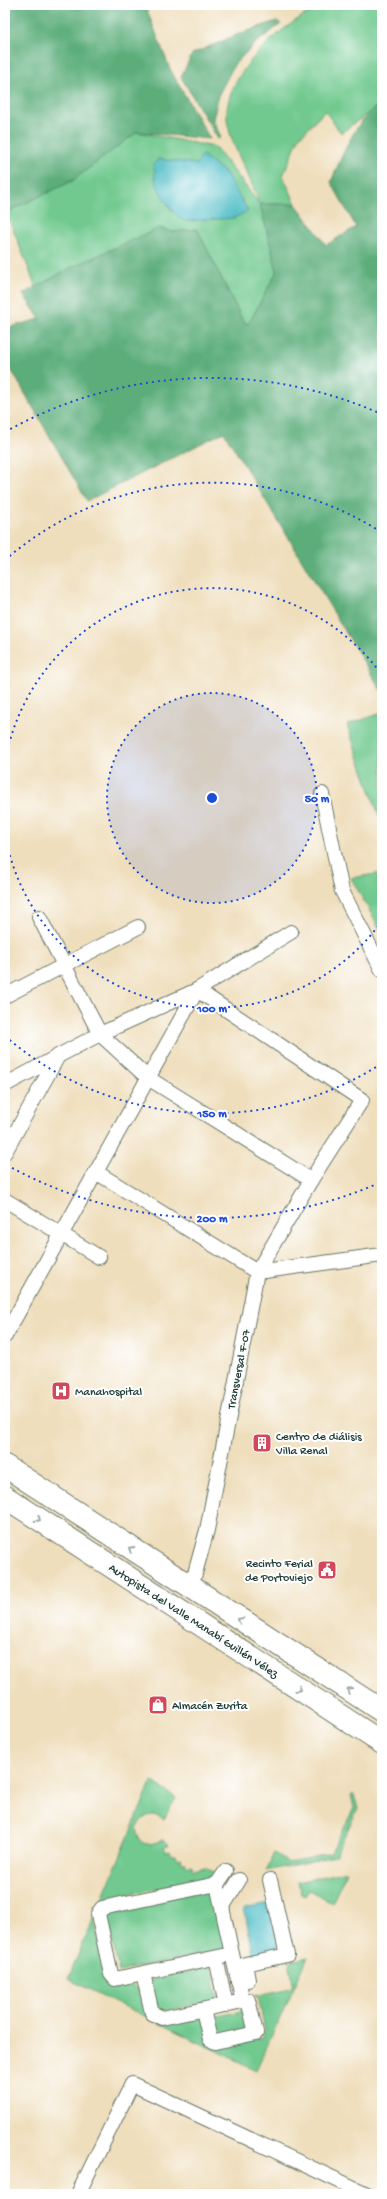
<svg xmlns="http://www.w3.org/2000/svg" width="387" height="2199" font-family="'Gochi Hand',sans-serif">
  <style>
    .green { fill: #71c98f; stroke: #488362; fill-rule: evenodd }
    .forest { fill: #5cad7a; stroke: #3e7557 }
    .water { fill: #4fbdc6; stroke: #377d7d }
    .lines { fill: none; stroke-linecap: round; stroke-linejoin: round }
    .street-casing { stroke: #687564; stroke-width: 16 }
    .primary-casing { stroke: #687564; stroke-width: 24 }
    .street { stroke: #fff; stroke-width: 14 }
    .primary { stroke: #fff; stroke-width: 22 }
    .oneway { stroke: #8f9e9a }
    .ring { fill: none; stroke: #1d4ed8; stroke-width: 2; stroke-dasharray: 2 4 }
    .labels { text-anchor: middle; stroke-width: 4; stroke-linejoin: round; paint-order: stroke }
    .street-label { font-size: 12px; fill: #1f3d34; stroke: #fff }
    .poi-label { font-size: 12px; fill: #1f3d34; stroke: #fff; text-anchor: start }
    .centre { fill: #1d4ed8; stroke: #fff; stroke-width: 2 }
    .ring-label { font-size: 12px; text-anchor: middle; font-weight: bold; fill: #1d4ed8; stroke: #fff; stroke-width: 4; stroke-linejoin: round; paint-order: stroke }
  </style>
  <rect width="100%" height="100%" fill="#fff"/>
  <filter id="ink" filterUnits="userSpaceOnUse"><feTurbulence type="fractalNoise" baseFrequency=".025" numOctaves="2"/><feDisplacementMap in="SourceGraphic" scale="8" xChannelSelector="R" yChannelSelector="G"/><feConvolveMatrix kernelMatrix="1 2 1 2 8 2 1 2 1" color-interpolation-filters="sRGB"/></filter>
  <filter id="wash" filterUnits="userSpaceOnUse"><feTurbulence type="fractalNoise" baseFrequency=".012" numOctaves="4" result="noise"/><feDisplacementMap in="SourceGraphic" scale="16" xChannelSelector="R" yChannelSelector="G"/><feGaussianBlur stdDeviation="0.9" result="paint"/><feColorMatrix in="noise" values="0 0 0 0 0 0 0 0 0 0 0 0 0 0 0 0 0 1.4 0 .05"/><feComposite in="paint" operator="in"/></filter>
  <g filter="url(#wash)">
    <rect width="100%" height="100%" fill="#efdebc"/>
    <g class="green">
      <path d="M329,5h53v98l-41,30 -16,-22 -26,27 -16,38 13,28h-36l17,67 -29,54 -7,-8 -44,-88 -24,3 -14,-4 -91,41 -32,18 -30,-75 66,-31 65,-49 78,15 44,56c-8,-26 -25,-51 -31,-77 -10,-44 44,-92 78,-112 7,-3 15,-6 23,-9zM203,155l8,7 -40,48 -16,-32 3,-19 39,5z"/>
      <polygon points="382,713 382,824 347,725"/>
      <polygon points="382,873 382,933 351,878"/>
      <path d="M152,1781l24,17 -12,21c-13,-8 -21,-3 -28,9 3,19 11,18 27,12l7,5 -6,1 2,6 4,-1 1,4h4l2,4 4,-1 1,4h4l1,4 5,-1 1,5 12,-3 13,8 -114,25 -9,22 10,54 21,6 15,10 5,21 49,1 9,7 5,21 13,6 39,-10 4,-8 -7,-33 -4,-1 37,-8c5,-10 -4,-18 0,-27l17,-4 -52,113 -188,-91z"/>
      <polygon points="351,1795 354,1795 358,1808 335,1856 266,1871 274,1853 289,1863 331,1853 354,1808"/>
      <polygon points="347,1871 332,1903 309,1890 305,1896 301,1894 298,1882"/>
      <polygon points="214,1888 227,1949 119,1972 106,1911"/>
      <polygon points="211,1967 219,2000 156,2013 149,1980"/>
      <polygon points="247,2010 251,2029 213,2037 209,2018"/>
    </g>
    <g class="forest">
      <polygon points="5,5 145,5 170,69 210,139 137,132 72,181 5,213"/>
      <polygon points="277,21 281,24 257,42 234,65 219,94 213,120 221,137 218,139 181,77 192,54 241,33"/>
      <path d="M382,103v589l-158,-260 -137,69 -82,-142 1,-31 34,-9 -17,-25 45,-25 91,-41 14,4 24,-3 44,88 7,8 29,-54 -17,-67h36l30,41 30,-18 -25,-45c11,-26 25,-65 51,-79z"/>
    </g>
    <g class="water">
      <path d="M202,155l23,17 23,39 -14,7 -49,3c-10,-3 -29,-32 -30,-43 -1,-5 1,-8 -2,-12l5,-7 39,5z"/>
      <polygon points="269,1903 280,1954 254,1959 244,1908"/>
    </g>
  </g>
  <g filter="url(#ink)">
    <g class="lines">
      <g class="street-casing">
        <g id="street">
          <polyline points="322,794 342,891 382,970"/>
          <polyline points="39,917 100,1034 148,1078 311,1180"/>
          <polyline points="5,996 138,927"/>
          <polyline points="5,1085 57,1057"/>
          <polyline points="5,1152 58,1056 100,1034 197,990 362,1100 311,1180 257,1272 96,1172"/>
          <polyline points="5,1200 99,1257"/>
          <polyline points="5,1336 197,990 291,932"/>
          <polyline points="191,1588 207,1530 257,1272 382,1255"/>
          <polyline points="217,1884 232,1954"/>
          <polyline points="223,1906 239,1880"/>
          <polyline points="216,1958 226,2005"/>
          <polyline points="143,1973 152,2013 162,2018 243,2001 232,1954 115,1979 111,1974 98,1914 102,1908 217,1884 226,1871"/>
          <polyline points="238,1982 248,1980 245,1964 287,1955 270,1880"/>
          <polyline points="203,2010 210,2039 215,2042 256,2033 248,2000 243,2001"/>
          <polyline points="78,2194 132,2084 367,2194"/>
        </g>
      </g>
      <g class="primary-casing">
        <g id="primary">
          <polyline points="5,1466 382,1711"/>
          <polyline points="5,1497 382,1743"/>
        </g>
      </g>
      <use href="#street" class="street"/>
      <use href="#primary" class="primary"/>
    </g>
    <defs><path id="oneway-chevron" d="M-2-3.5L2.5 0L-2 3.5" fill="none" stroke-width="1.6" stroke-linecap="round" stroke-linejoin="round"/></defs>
    <g class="oneway">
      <use href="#oneway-chevron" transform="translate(38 1519) rotate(33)"/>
      <use href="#oneway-chevron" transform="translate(131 1549) rotate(-147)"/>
      <use href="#oneway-chevron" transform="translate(240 1620) rotate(-148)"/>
      <use href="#oneway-chevron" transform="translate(299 1689) rotate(33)"/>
      <use href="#oneway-chevron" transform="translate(349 1690) rotate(-147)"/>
    </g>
  </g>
  <circle cx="212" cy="798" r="105" fill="#1d4ed8" fill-opacity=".12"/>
  <g class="ring">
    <circle cx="212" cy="798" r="105"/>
    <path d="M382 921A210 210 0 0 1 5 834M5 762A210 210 0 0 1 382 675"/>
    <path d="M381 1064A315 315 0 0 1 5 1036M5 560A315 315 0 0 1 381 532"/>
    <path d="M379 1183A420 420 0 0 1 5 1164M5 432A420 420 0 0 1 379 413"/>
  </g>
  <defs>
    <g id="hospital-square" transform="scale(1)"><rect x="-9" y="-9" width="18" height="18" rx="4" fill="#d1495b" stroke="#fff"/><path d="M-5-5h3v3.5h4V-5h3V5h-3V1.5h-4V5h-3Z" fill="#fff"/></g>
    <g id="building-square" transform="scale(1)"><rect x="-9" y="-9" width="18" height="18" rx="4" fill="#d1495b" stroke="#fff"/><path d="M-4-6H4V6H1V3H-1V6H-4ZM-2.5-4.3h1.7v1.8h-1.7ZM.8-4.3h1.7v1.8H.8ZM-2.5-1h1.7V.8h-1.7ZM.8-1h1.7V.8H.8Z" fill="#fff"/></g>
    <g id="civic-square" transform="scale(1)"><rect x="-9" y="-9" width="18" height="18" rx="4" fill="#d1495b" stroke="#fff"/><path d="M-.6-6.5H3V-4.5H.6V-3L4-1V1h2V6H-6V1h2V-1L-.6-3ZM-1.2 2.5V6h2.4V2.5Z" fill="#fff"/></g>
    <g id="shop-square" transform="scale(1)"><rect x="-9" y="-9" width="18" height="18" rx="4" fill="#d1495b" stroke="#fff"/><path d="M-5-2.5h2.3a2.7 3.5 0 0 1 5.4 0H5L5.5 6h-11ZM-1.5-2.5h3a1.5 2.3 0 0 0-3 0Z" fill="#fff"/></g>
  </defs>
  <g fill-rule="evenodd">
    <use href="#hospital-square" x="61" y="1391"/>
    <use href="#building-square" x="262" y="1443"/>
    <use href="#civic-square" x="327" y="1570"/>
    <use href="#shop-square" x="158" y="1705"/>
  </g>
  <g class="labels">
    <g class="street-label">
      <text transform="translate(238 1369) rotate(-79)" y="4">Transversal F-07</text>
      <text transform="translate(194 1620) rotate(33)" y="4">Autopista del Valle Manabí Guillén Vélez</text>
    </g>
    <g class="poi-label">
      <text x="75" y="1395">Manahospital</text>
      <text x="276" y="1440">Centro de diálisis<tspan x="276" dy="14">Villa Renal</tspan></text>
      <text x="313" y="1567" text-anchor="end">Recinto Ferial<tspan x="313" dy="14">de Portoviejo</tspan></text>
      <text x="172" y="1709">Almacén Zurita</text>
    </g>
  </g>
  <circle cx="212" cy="798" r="6" class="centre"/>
  <g class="ring-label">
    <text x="317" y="802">50 m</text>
    <text x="212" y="1012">100 m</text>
    <text x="212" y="1117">150 m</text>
    <text x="212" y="1222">200 m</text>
  </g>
  <rect width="387" height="2199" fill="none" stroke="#fff" stroke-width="20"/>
</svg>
